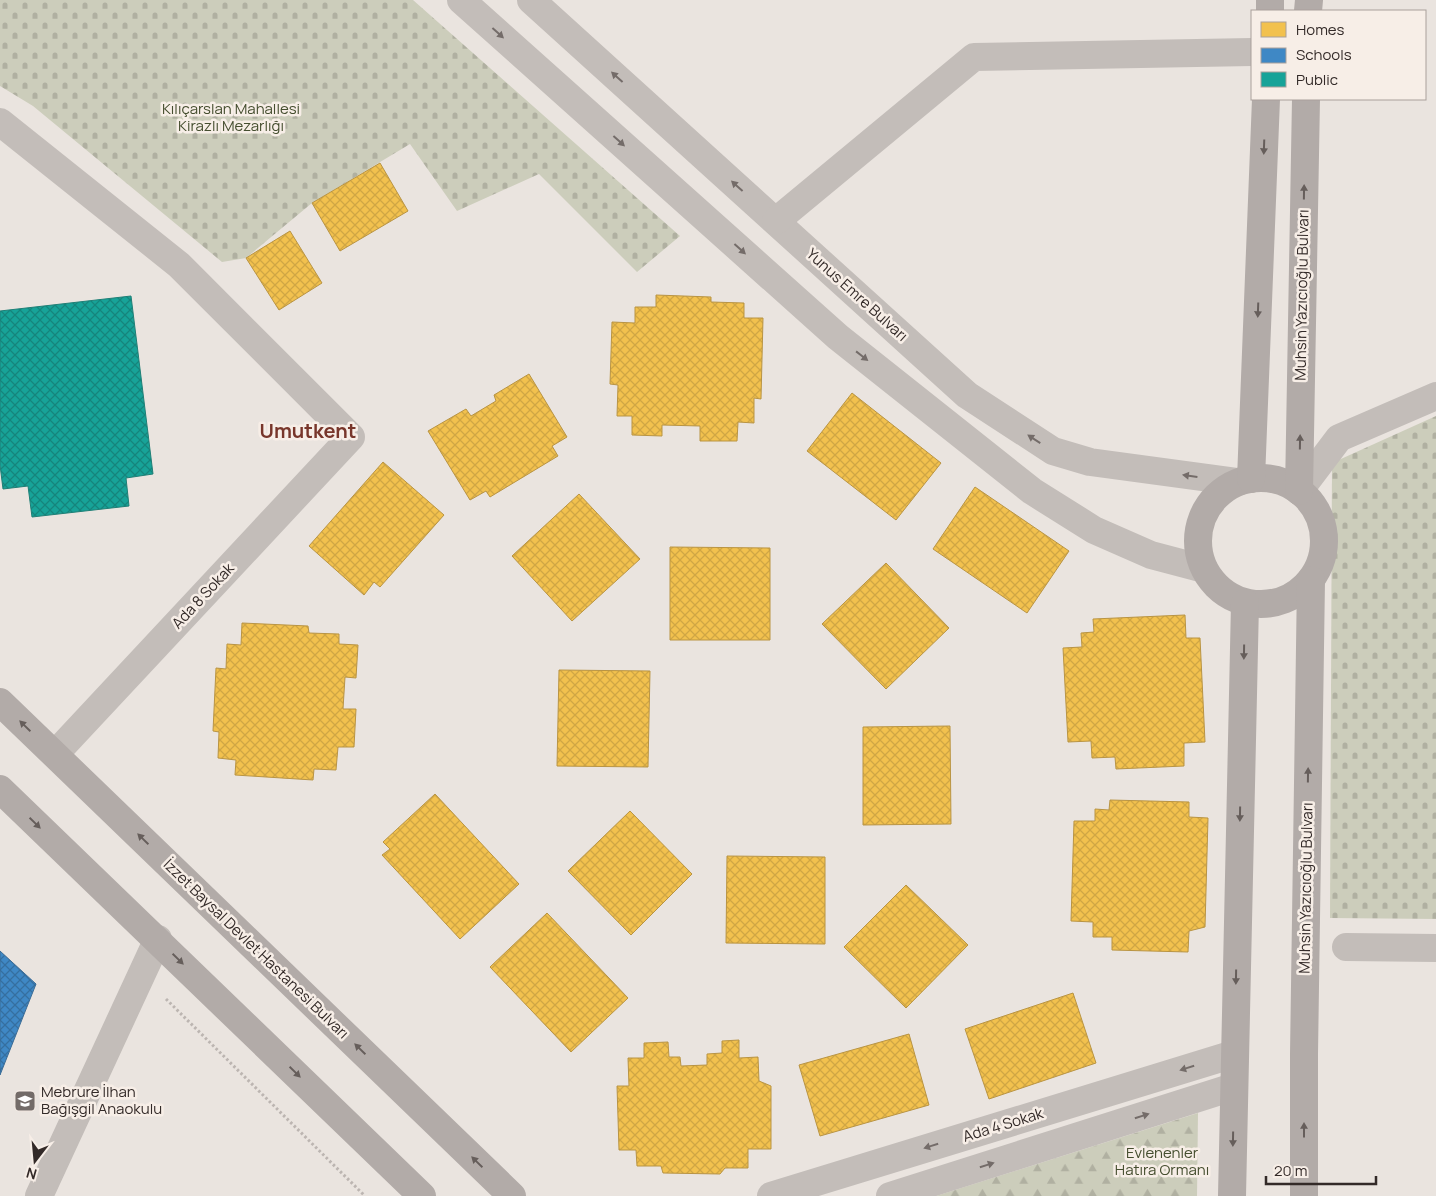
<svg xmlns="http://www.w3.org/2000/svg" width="1436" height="1196" font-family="Manrope,sans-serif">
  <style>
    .forest { fill: url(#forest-firs) }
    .cemetery { fill: url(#cemetery-stones) }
    .homes { fill: url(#homes-cross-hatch); stroke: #b99443 }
    .schools { fill: url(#schools-cross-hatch); stroke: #3b6c96 }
    .public { fill: url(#public-cross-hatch); stroke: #1f7f76 }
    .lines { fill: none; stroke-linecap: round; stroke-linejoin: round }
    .path { stroke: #bcb5b1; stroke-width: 3; stroke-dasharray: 2.5 2.5; stroke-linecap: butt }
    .minor { stroke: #c3bdb9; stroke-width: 28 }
    .major { stroke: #b2aba8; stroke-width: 28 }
    .oneway { fill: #746c69 }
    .oneway2 { fill: #665e5b }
    .labels { text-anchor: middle; stroke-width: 5; stroke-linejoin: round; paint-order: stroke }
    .park-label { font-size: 15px; fill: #454e2f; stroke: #f7eee7 }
    .street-label { font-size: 15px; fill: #332a28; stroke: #f7eee7 }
    .poi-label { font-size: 15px; fill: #332a28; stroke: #f7eee7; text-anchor: start }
    .district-label { font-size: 20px; font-weight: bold; fill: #78362b; stroke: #f7eee7 }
  </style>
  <defs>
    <pattern id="forest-firs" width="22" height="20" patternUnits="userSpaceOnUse" patternTransform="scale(1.25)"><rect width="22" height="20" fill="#cccdbb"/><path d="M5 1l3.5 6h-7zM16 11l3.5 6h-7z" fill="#b0b0a1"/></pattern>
    <pattern id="cemetery-stones" width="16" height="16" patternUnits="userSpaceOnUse" patternTransform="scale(1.25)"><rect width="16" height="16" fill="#cccdbb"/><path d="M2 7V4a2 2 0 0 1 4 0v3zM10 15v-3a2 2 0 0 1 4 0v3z" fill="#b0b0a1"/></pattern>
    <pattern id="homes-cross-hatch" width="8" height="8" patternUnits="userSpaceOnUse" patternTransform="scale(1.25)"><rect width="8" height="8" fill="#f2c14e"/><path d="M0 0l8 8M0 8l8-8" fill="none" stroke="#d0a644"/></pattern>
    <pattern id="schools-cross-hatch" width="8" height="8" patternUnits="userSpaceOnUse" patternTransform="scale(1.25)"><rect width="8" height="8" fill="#3f88c5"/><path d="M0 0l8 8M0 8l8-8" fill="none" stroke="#356fa0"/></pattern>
    <pattern id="public-cross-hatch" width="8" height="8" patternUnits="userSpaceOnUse" patternTransform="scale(1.25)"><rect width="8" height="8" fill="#17a398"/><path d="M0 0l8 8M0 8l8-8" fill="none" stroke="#15857c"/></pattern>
  </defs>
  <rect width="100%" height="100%" fill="#eae4df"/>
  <polygon class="forest" points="1198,1113 1197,1196 936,1196"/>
  <g class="cemetery">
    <polygon points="0,0 413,0 680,236 637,272 539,174 457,211 410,144 312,203 246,258 222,262 33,106 0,86"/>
    <polygon points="1436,416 1436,919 1330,918 1332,463"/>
  </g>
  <g class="homes">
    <polygon points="380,163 408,211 340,251 312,203"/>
    <polygon points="290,231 322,283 279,310 246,258"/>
    <polygon points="656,295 711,297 711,302 744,303 744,318 763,318 761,399 754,398 754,423 738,422 737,441 700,441 700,426 662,425 662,436 632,435 632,416 617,416 618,385 610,384 612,322 635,323 635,307 656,307"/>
    <polygon points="529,374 567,437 552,446 558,456 490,497 486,491 470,500 428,431 466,409 471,416 496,401 494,395"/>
    <polygon points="852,393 941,463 896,520 807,451"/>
    <polygon points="383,462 444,515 380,587 374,582 364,595 309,546"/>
    <polygon points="975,487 1069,551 1027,613 933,549"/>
    <polygon points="579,494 640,559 572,621 512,556"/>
    <polygon points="670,547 770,548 770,640 670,640"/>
    <polygon points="886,563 949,628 886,689 822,624"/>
    <polygon points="1185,615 1186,638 1200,638 1205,742 1184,743 1184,766 1116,769 1115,757 1092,758 1091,741 1068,742 1063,648 1082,647 1081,633 1094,632 1093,619"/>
    <polygon points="242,623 308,626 309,633 339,634 339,644 358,645 356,678 345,677 343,709 356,709 354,747 338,747 336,770 314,769 313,780 235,775 236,760 218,758 219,732 213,731 216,668 226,669 227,644 241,645"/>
    <polygon points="559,670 650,671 648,767 557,766"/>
    <polygon points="950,726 951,824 863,825 863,727"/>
    <polygon points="435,794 519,884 460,939 382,855 390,849 383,842"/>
    <polygon points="1110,800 1189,802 1189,817 1208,818 1205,927 1189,931 1188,952 1112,950 1112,937 1093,937 1093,922 1071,921 1074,821 1095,821 1095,809 1109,810"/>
    <polygon points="630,811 692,874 631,935 568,871"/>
    <polygon points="727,856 825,857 825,944 726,943"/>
    <polygon points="906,885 968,945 906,1008 844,947"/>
    <polygon points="547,913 628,998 571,1052 490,967"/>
    <polygon points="1073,993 1096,1063 989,1099 965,1029"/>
    <polygon points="909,1034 929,1105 820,1136 799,1065"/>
    <polygon points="739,1040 739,1058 758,1057 759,1081 771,1086 771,1149 748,1149 748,1168 725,1168 720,1174 663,1173 661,1166 637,1166 636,1150 619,1150 617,1086 629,1086 628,1058 644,1058 644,1043 668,1042 669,1057 680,1057 681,1066 707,1065 707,1054 722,1053 722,1041"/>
  </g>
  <polygon class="schools" points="0,951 36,984 0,1075"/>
  <polygon class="public" points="131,296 153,474 126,478 129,506 32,517 28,486 3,489 0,465 0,311"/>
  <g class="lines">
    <polyline class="path" points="166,999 365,1196"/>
    <g class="minor">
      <polyline points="461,0 838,337 1032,491 1094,530 1151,555 1204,569"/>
      <polyline points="531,0 967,395 1053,451 1090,462 1238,482"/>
      <polyline points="0,122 179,265 351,437 55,754"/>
      <polyline points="776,221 974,57 1252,52"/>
      <polyline points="1299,491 1339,438 1436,396"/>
      <polyline points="1346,947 1436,948"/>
      <polyline points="39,1196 158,939"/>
      <polyline points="771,1196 1234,1054"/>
      <polyline points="890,1196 1233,1087"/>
    </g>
    <g class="major">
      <polyline points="1270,11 1270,0"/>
      <polyline points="1308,11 1309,0"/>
      <circle cx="1261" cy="541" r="63"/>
      <polyline points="1251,479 1266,99"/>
      <polyline points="1299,491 1306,99"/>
      <polyline points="0,702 512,1196"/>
      <polyline points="0,789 422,1196"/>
      <polyline points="1232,1196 1245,603"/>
      <polyline points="1304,1196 1304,1054 1311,580"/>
    </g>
  </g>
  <defs><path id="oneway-solid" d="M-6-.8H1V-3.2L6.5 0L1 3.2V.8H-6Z" transform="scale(1.25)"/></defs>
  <g class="oneway">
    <use href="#oneway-solid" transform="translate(498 33) rotate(42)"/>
    <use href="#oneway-solid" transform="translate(617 77) rotate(-138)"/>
    <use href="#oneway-solid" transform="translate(619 141) rotate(42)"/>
    <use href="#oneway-solid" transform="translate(737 186) rotate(-138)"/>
    <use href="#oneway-solid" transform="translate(740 249) rotate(42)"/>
    <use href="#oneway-solid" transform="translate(862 356) rotate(38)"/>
    <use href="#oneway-solid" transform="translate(1034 439) rotate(-147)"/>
    <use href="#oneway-solid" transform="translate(1190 476) rotate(-172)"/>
    <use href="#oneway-solid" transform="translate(1187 1068) rotate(163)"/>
    <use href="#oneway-solid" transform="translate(1142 1116) rotate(-18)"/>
    <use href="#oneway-solid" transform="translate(931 1146) rotate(163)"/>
    <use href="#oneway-solid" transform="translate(987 1165) rotate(-18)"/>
  </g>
  <g class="oneway2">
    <use href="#oneway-solid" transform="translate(1264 147) rotate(92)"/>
    <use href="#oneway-solid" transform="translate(1304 192) rotate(-89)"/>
    <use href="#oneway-solid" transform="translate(1258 310) rotate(92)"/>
    <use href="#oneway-solid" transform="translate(1300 442) rotate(-89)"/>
    <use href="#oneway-solid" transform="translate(1244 652) rotate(91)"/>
    <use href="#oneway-solid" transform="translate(25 726) rotate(-136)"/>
    <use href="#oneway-solid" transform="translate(1308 775) rotate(-89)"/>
    <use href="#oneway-solid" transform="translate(1240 814) rotate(91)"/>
    <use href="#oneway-solid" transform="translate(35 823) rotate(44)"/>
    <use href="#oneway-solid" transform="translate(143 839) rotate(-136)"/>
    <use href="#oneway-solid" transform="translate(178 959) rotate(44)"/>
    <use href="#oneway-solid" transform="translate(1236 977) rotate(91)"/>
    <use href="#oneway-solid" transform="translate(360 1049) rotate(-136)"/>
    <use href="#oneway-solid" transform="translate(295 1072) rotate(44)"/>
    <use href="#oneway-solid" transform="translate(1304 1130) rotate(-90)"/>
    <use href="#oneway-solid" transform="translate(1233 1139) rotate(91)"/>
    <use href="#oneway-solid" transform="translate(477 1162) rotate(-136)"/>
  </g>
  <defs>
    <g id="school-square" transform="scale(1.125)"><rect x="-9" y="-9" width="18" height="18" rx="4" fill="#736b68" stroke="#f7eee7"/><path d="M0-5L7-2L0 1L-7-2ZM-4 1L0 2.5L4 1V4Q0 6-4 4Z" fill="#fff"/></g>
  </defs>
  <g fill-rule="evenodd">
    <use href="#school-square" x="25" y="1101"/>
  </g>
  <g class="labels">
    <g class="park-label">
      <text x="231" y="114">Kılıçarslan Mahallesi<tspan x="231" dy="17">Kirazlı Mezarlığı</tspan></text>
      <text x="1162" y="1158">Evlenenler<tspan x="1162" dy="17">Hatıra Ormanı</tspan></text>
    </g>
    <g class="street-label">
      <text transform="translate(857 295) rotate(42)" y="5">Yunus Emre Bulvarı</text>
      <text transform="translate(1302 295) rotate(-89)" y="5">Muhsin Yazıcıoğlu Bulvarı</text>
      <text transform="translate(203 596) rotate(-47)" y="5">Ada 8 Sokak</text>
      <text transform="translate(1306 888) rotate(-89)" y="5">Muhsin Yazıcıoğlu Bulvarı</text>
      <text transform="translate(256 949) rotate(44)" y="5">İzzet Baysal Devlet Hastanesi Bulvarı</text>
      <text transform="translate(1003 1125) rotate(-17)" y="5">Ada 4 Sokak</text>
    </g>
    <g class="poi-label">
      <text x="41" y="1097">Mebrure İlhan<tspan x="41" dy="17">Bağışgil Anaokulu</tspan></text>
    </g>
    <g class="district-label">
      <text x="308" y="438">Umutkent</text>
    </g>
  </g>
  <rect x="1251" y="10" width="175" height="90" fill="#f7eee7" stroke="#a9a09b"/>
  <rect x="1261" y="22" width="25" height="15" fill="#f2c14e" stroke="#a9a09b"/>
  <text x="1296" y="35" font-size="15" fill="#332a28">Homes</text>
  <rect x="1261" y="48" width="25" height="15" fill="#3f88c5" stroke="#a9a09b"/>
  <text x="1296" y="60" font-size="15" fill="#332a28">Schools</text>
  <rect x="1261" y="72" width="25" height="15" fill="#17a398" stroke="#a9a09b"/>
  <text x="1296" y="85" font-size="15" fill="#332a28">Public</text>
  <g transform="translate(35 1161) rotate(196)" stroke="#f7eee7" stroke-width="4" paint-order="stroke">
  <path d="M0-4L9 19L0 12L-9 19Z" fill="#332a28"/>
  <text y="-8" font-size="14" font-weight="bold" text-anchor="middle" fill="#332a28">N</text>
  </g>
  <path d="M1266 1176v8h110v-8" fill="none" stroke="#332a28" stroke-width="2.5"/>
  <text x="1274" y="1176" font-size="15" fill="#332a28" stroke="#f7eee7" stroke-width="4" paint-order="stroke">20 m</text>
</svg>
